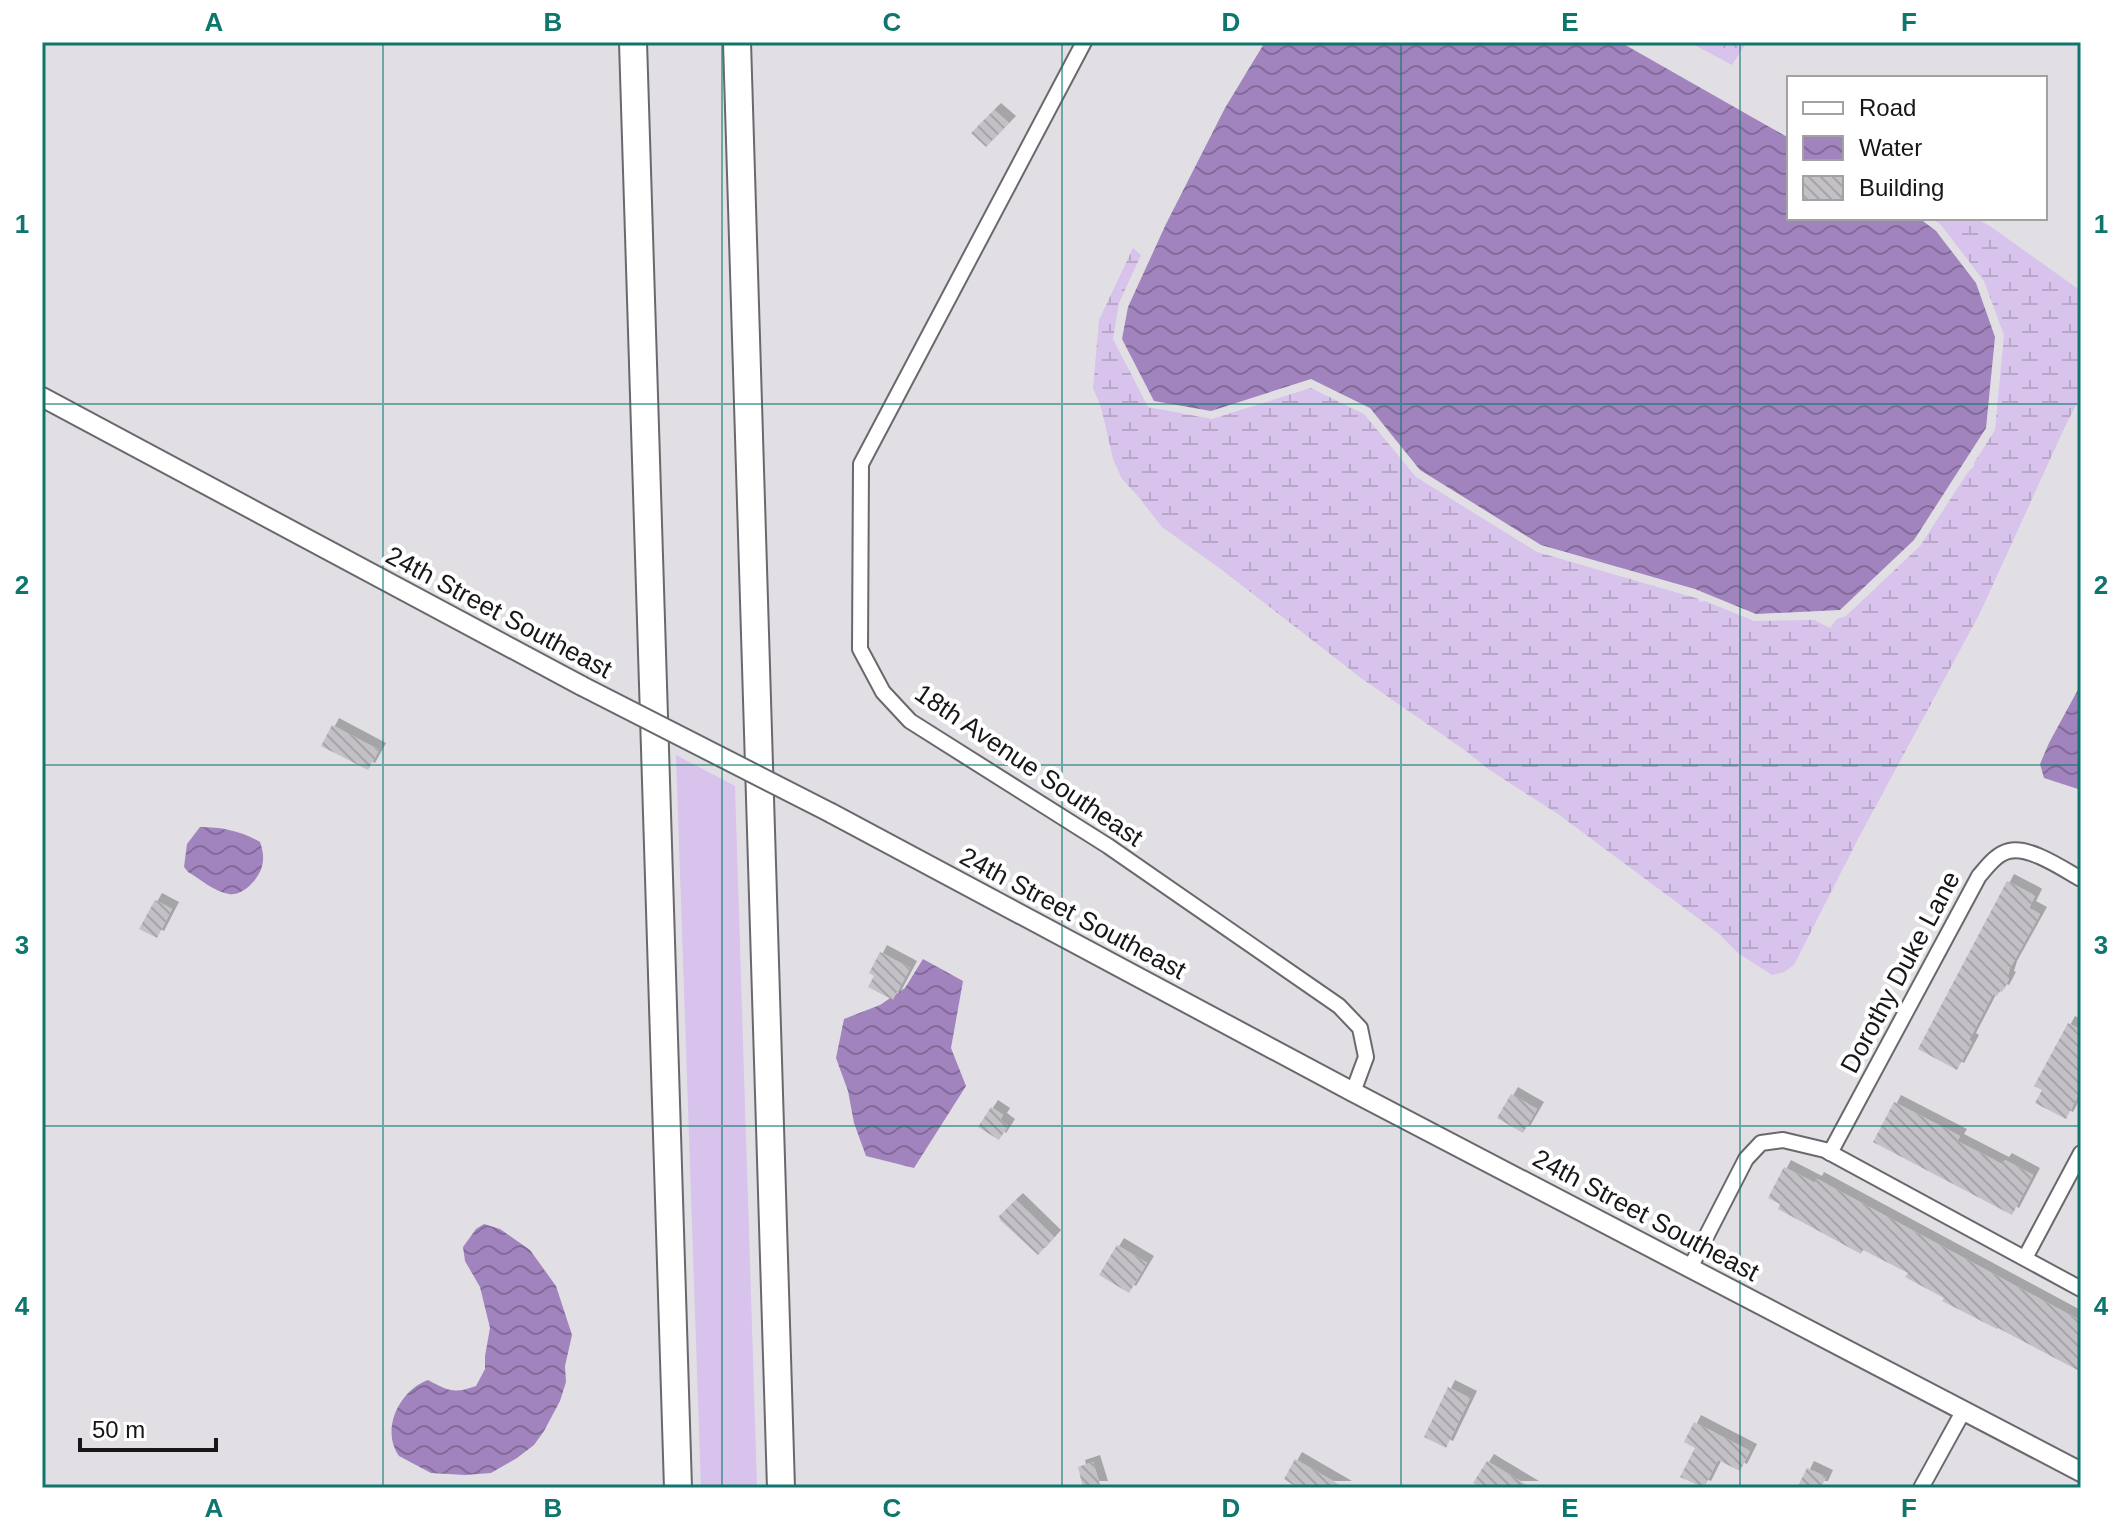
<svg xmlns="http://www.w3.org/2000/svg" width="2123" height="1530" font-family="Arial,sans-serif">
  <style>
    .grass { fill: #d7c3eb }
    .forest { fill: url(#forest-crowns) }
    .wetland { fill: url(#wetland-marsh) }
    .water { fill: url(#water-waves) }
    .building { fill: url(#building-back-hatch); filter: url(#shadow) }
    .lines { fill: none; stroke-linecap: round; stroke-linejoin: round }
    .minor-casing { stroke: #6b686d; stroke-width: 18 }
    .tertiary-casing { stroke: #6b686d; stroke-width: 22 }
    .motorway-casing { stroke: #6b686d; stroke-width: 30 }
    .minor { stroke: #fff; stroke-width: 14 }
    .tertiary { stroke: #fff; stroke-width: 18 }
    .motorway { stroke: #fff; stroke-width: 26 }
    .tertiary-bridge-casing { stroke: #6b686d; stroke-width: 22; stroke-linecap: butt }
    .tertiary-bridge { stroke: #fff; stroke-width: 18 }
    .grid { fill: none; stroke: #0f766e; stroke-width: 2; stroke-opacity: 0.55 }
    .labels { text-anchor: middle; stroke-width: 8; stroke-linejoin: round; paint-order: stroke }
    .street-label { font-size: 26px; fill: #171618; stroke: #fff }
    .neatline { fill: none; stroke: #0f766e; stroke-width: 3 }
    .grid-label { font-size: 26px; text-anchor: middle; font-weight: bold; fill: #0f766e }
  </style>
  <defs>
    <pattern id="forest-crowns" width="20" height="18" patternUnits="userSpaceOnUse" patternTransform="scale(2)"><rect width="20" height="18" fill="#d7c3eb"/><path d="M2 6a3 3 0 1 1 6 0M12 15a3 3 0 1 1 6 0" fill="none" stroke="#b8a7c9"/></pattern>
    <pattern id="wetland-marsh" width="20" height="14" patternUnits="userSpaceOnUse" patternTransform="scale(2)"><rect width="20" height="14" fill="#d7c3eb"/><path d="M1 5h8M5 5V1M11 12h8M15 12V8" fill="none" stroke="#b8a7c9"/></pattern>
    <pattern id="water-waves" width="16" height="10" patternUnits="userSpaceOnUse" patternTransform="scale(2)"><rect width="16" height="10" fill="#a183be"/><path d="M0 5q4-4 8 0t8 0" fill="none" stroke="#826a99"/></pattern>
    <pattern id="building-back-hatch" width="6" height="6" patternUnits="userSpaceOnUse" patternTransform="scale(2)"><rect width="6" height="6" fill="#c3c0c6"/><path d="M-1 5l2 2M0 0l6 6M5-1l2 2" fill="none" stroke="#a7a4a9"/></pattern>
    <filter id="shadow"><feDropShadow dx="7" dy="-7" stdDeviation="0" flood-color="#0004"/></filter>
  </defs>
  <rect width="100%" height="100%" fill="#e1dfe4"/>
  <polygon class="grass" points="676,755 735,786 757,1488 701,1488"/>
  <polygon class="forest" points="1689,42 1747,42 1732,65"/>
  <polygon class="wetland" points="1932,218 1975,218 1990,226 2081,291 2081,395 2063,431 1980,613 1858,839 1794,965 1784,972 1772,975 1738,953 1718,933 1558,814 1488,769 1466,751 1361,678 1222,570 1162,527 1137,495 1122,479 1113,459 1101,407 1093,388 1099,320 1133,248 1141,255 1119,303 1113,339 1148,407 1212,419 1311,388 1364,414 1416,477 1537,552 1699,599 1699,602 1705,601 1754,621 1814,620 1830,628 1837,619 1846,616 1920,546 1968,472 1974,466 1974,463 1995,430 2004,335 1984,281 1941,225"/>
  <g class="water">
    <polygon points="1265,42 1620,42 1789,138 1789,218 1919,218 1936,231 1976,283 1995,337 1986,428 1914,540 1840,610 1756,614 1695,589 1541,545 1420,470 1370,408 1311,379 1211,411 1154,401 1122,339 1128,307 1166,224 1225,108"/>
    <polygon points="2081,684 2081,790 2044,778 2040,764 2049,743"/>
    <path d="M200,827c22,0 41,4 60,15 7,19 2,33 -13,46 -6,4 -11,7 -18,6 -14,-2 -29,-15 -41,-22l-4,-5 3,-23z"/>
    <polygon points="923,959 963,981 951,1048 966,1086 914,1168 866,1156 854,1123 848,1091 836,1058 844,1019 880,1005 905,988"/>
    <path d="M484,1224l16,5 30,21 26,36 16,49 -7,31 1,16 -6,19 -16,30 -10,14 -17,13 -26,15 -26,2 -34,-2 -32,-17c-19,-27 1,-66 29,-76 21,11 25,14 48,6l9,-17v-13l5,-28 -10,-41 -15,-26 -2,-14 13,-18z"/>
  </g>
  <g class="building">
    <polygon points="994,110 1009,123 986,147 971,133"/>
    <polygon points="332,725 379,750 368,770 321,746"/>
    <polygon points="2007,881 2034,895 2035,896 2029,908 2040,914 2010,968 2007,978 2009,979 2002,992 2000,991 1997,996 1993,994 1969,1040 1972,1042 1957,1070 1918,1049"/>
    <polygon points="155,900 172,909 157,938 139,929"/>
    <polygon points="880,952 910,968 893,1000 868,987 874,976 869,973"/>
    <polygon points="2068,1023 2081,1030 2081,1090 2066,1119 2035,1103 2042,1090 2034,1086"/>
    <polygon points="1511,1094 1537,1109 1523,1133 1497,1118"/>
    <polygon points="1894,1102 1960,1136 1957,1141 2002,1164 2005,1160 2033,1175 2012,1215 1873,1142"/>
    <polygon points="991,1107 1003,1115 1000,1120 1008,1126 999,1140 978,1127"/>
    <polygon points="1784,1167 1815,1183 1817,1179 2081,1321 2081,1372 1998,1328 1997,1329 1942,1301 1944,1298 1905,1277 1908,1273 1863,1250 1861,1254 1778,1209 1780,1204 1768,1198"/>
    <polygon points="1016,1200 1054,1237 1038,1255 1000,1220 999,1216"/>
    <polygon points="1117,1245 1147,1263 1129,1293 1099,1275"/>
    <polygon points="1448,1387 1470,1398 1446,1448 1424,1437"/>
    <polygon points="1694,1422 1750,1451 1740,1471 1718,1460 1704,1488 1680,1477 1695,1448 1684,1442"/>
    <polygon points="1295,1459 1345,1488 1298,1488 1284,1479"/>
    <polygon points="1487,1461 1532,1488 1482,1488 1473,1483"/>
    <polygon points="1093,1462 1101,1488 1083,1488 1078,1467"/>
    <polygon points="1807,1468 1826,1477 1821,1488 1797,1488"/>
  </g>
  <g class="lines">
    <g class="minor-casing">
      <g id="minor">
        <polyline points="1084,42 861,464 860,649 883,692 910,721 1108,846 1339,1006 1360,1028 1366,1057 1353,1092"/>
        <path d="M1830,1153l149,-277c8,-9 17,-22 30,-25 21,-5 54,18 72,28"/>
        <polyline points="2025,1258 2081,1153"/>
        <polyline points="1690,1268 1746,1159 1761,1143 1783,1140 1825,1150 2081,1289"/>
        <polyline points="1921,1488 1964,1410"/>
      </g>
    </g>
    <g class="tertiary-casing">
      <g id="tertiary">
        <polyline points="42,397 582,686"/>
        <polyline points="831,813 1353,1092 2081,1472"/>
      </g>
    </g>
    <g class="motorway-casing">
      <g id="motorway">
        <polyline points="633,42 678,1488"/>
        <polyline points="737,42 781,1488"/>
      </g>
    </g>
    <use href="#minor" class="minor"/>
    <use href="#tertiary" class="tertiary"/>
    <use href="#motorway" class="motorway"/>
    <g class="tertiary-bridge-casing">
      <polyline id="tertiary-bridge" points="582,686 831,813"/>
    </g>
    <use href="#tertiary-bridge" class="tertiary-bridge"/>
  </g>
  <path class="grid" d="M383,42v1446M722,42v1446M1062,42v1446M1401,42v1446M1740,42v1446M42,404h2039M42,765h2039M42,1126h2039"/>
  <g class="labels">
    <g class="street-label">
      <text transform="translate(499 612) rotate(28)" y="9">24th Street Southeast</text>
      <text transform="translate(1029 765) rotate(34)" y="9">18th Avenue Southeast</text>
      <text transform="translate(1073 913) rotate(28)" y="9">24th Street Southeast</text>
      <text transform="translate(1900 972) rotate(-62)" y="9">Dorothy Duke Lane</text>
      <text transform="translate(1646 1215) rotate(28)" y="9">24th Street Southeast</text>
    </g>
  </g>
  <rect width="2123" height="1530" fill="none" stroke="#ffffff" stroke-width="88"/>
  <rect x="1787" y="76" width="260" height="144" fill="#ffffff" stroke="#a2a2a3" stroke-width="2"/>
  <rect x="1803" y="102" width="40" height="12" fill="#ffffff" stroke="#a2a2a3" stroke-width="2"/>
  <text x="1859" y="116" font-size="24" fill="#171618">Road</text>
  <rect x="1803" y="136" width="40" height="24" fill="url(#water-waves)" stroke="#a2a2a3" stroke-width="2"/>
  <text x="1859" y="156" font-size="24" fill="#171618">Water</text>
  <rect x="1803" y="176" width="40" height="24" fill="url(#building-back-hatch)" stroke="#a2a2a3" stroke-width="2"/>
  <text x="1859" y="196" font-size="24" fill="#171618">Building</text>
  <path d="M80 1438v12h136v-12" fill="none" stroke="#171618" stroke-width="4"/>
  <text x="92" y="1438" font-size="24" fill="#171618" stroke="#ffffff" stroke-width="6" paint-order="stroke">50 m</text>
  <rect x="44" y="44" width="2035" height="1442" class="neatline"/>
  <g class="grid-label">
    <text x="214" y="31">A</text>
    <text x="553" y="31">B</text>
    <text x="892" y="31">C</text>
    <text x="1231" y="31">D</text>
    <text x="1570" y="31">E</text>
    <text x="1909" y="31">F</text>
    <text x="22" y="233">1</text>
    <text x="2101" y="233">1</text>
    <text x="22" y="594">2</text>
    <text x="2101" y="594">2</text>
    <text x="22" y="954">3</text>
    <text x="2101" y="954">3</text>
    <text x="22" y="1315">4</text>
    <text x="2101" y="1315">4</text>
    <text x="214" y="1517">A</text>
    <text x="553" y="1517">B</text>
    <text x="892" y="1517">C</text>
    <text x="1231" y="1517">D</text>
    <text x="1570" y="1517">E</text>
    <text x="1909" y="1517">F</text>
  </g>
</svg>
